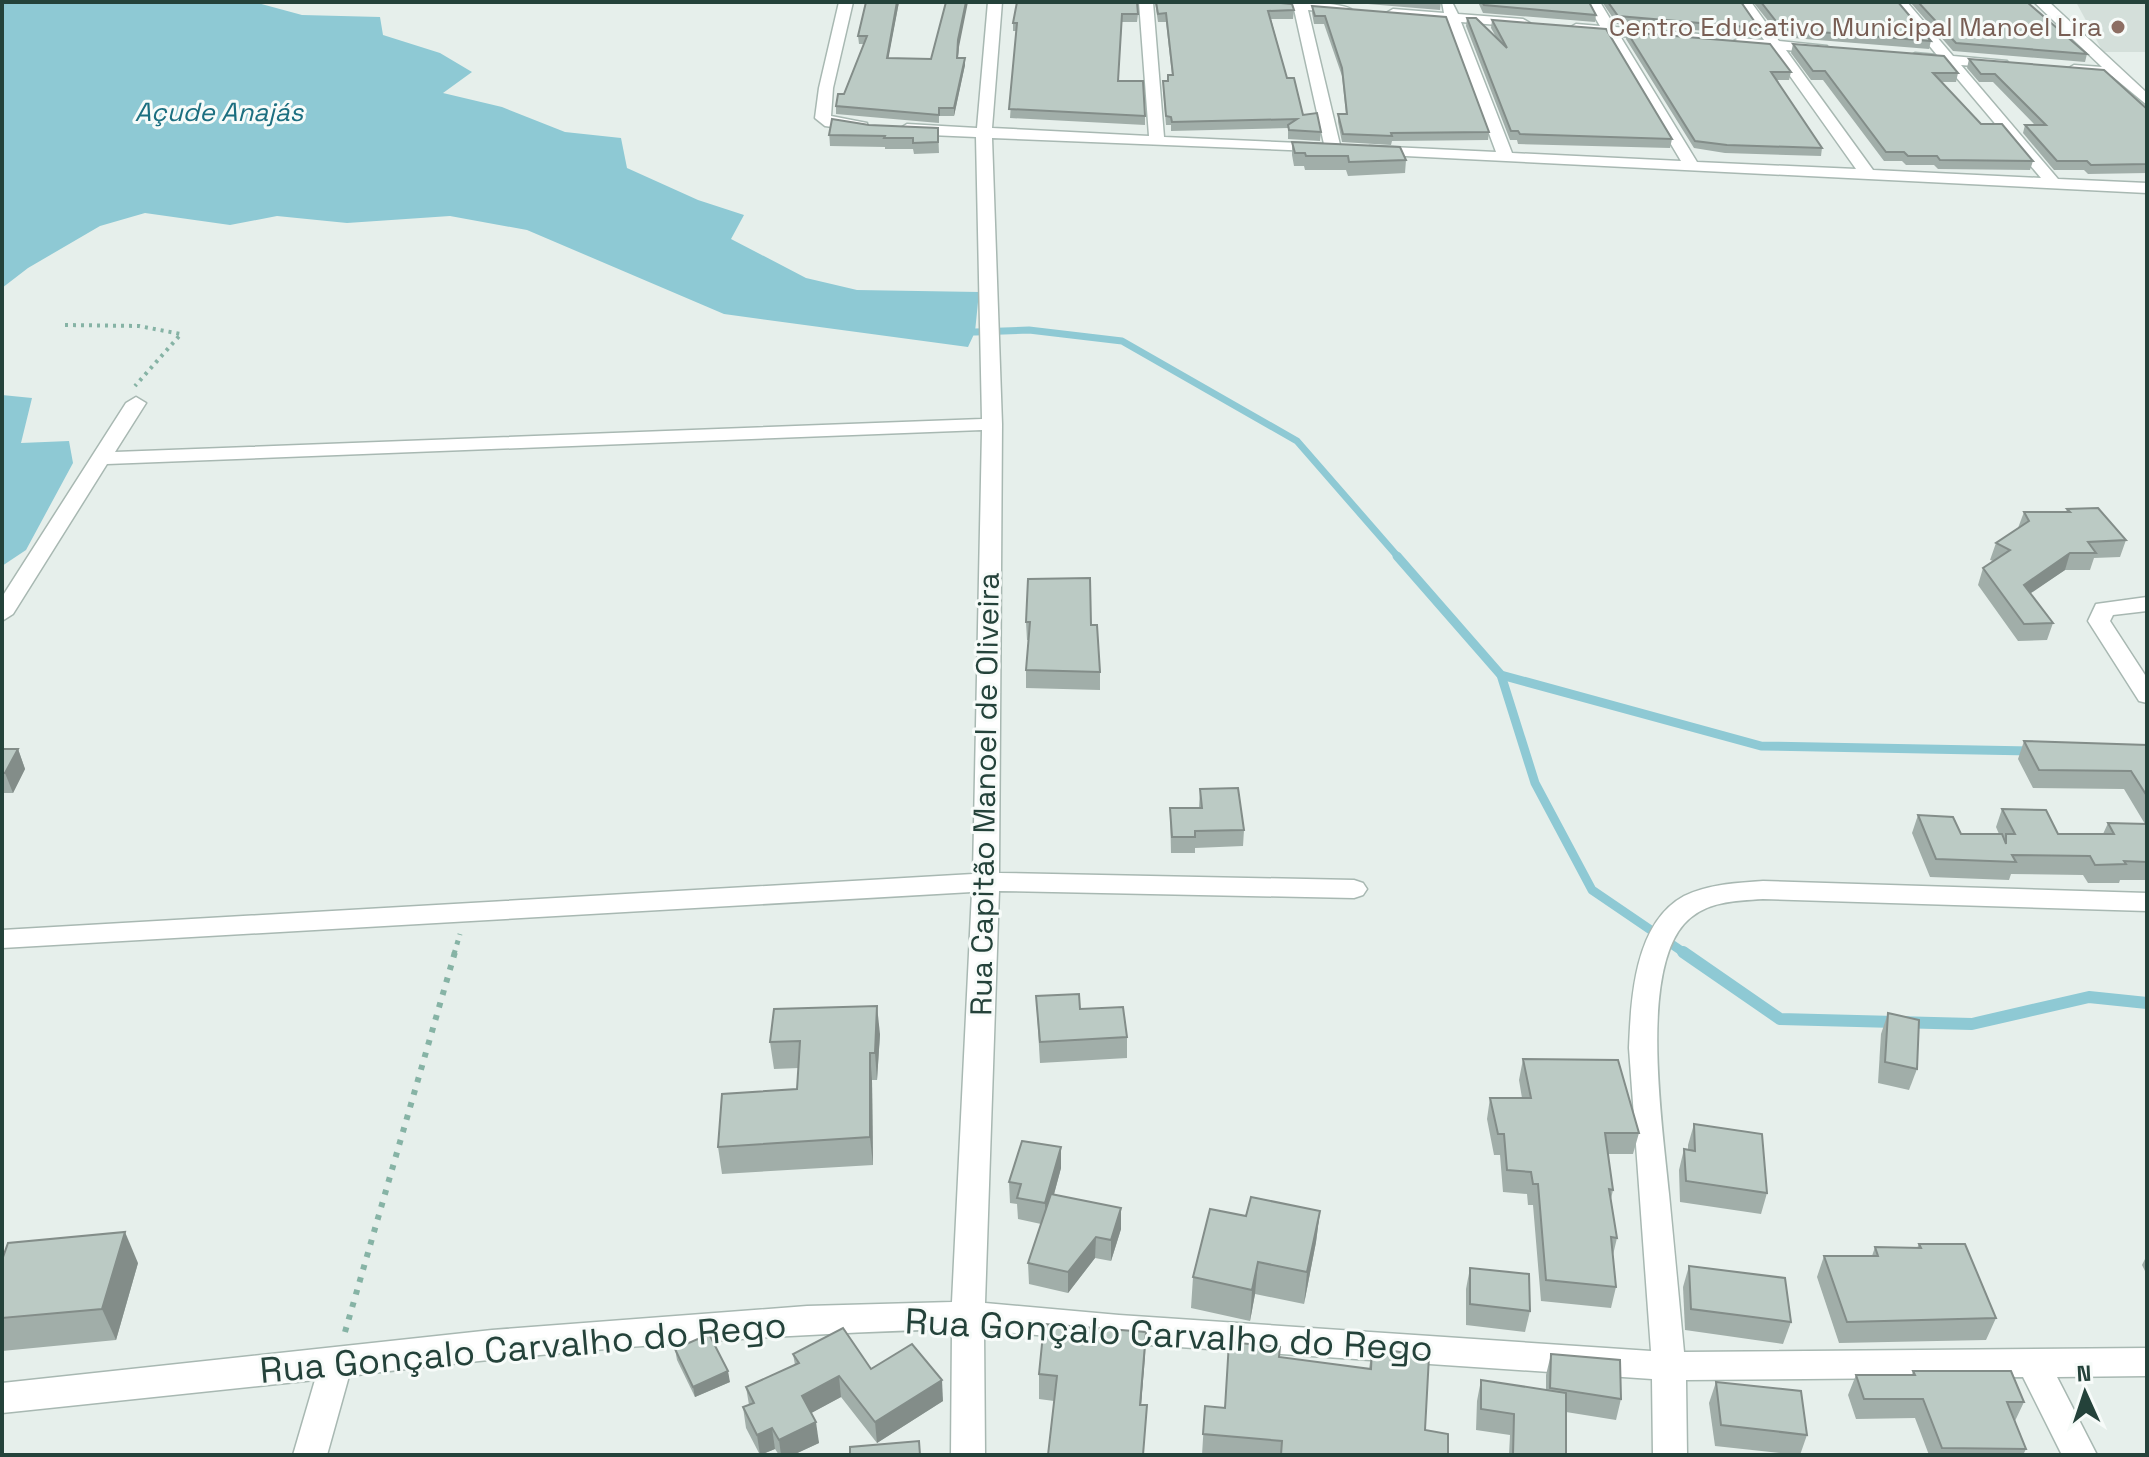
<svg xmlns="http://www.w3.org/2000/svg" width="2149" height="1457" font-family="'Space Grotesk',sans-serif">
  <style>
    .built { fill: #d4dfda }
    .water { fill: #8ec9d4 }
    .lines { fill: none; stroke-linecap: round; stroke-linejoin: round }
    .stream-far2 { stroke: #8ec9d4; stroke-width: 7 }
    .stream-far1 { stroke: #8ec9d4; stroke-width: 9 }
    .stream { stroke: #8ec9d4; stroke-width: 12 }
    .minor-casing { stroke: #a8b8b2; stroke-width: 3 }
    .path-far2 { stroke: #86b3a5; stroke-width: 4; stroke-dasharray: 3 5; stroke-linecap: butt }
    .path-far1 { stroke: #86b3a5; stroke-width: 5; stroke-dasharray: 4 6; stroke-linecap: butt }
    .path { stroke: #86b3a5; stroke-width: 6; stroke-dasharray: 5 8; stroke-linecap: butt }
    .minor { fill: #fff; fill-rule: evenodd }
    .wall { fill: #a1aea9 }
    .shaded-wall { fill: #838d89 }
    .building { fill: #bbcac4; stroke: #838d89; stroke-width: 2 }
    .education-dot { fill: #8d6e63; stroke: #f7fbf9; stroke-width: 3 }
    .labels { text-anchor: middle; stroke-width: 6; stroke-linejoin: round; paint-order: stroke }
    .far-education-label { font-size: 26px; fill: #785e54; stroke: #f7fbf9; text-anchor: end }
    .far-water-label { font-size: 26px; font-style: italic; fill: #1c6f80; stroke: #f7fbf9 }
    .street-label { font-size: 30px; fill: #24423a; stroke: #f7fbf9 }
    .near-street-label { font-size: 36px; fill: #24423a; stroke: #f7fbf9 }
  </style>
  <rect width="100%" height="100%" fill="#e6efeb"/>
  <polygon class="built" points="2076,2 2147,2 2147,52 2103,52"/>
  <g class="water">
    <polygon points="2,2 254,2 302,15 380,17 383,35 440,53 472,72 443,93 502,107 565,132 621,138 627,168 698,200 744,215 731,239 806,278 857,290 979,292 975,332 968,347 724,314 527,230 450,216 347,223 277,216 230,225 145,213 100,226 28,268 2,288"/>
    <polygon points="2,395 32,398 21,443 69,441 73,463 26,550 2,566"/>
  </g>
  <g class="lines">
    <polyline class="stream-far2" points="975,332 1029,330 1122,341 1297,441 1399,558"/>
    <g class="stream-far1">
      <polyline points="1397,556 1501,675 1761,746 2031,751"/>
      <polyline points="1501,675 1535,783 1592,890 1686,954"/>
    </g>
    <polyline class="stream" points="1683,952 1780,1019 1972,1024 2089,997 2147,1003"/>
    <g class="minor-casing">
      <g id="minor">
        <polygon points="839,2 853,2 833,88 831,116 867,123 867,129 862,131 825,126 815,118 819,88"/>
        <path d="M988,2h14l-10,126 157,8 -10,-134h14l11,135 160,7 -30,-135 -39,-3 -7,-4c24,0 85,-2 103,7l-7,4 -36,-3 33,139 -3,3 -346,-14 10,286 -3,449 355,7 9,3 4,6 -4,6 -9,3 -355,-7 -14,412 134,12 532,36 -22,-303c2,-48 5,-125 55,-152 24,-12 53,-13 79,-15l384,12v18l-384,-12c-29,2 -58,2 -79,25 -45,51 -21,205 -15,270 5,52 10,105 15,158l463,-4v28l-90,1 40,78h-35l-39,-78 -337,3 1,75h-34l-1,-76 -533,-36 -135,-13 1,125h-34l1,-126c-202,6 -403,22 -603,47l-22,79h-34l22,-75 -313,33v-30l490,-53 315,-24 145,-4 20,-410 -970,56v-18l971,-56 9,-444 -875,34 -94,150 -11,7v-24l124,-194 10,-6 10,6 -31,49 867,-33 -6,-282 -69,-3 -8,-5 8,-5 70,4z"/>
        <polygon points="1442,2 1452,2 1458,14 1523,19 1530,23 1523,27 1461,22 1512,153 1681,161 1606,35 1576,32 1569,28 1576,24 1600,26 1586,2 1600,2 1615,27 1699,34 1706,38 1699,42 1620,36 1697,162 1856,169 1771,49 1739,46 1732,42 1739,38 1764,40 1737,2 1751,2 1779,41 1827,46 1827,52 1822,53 1786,50 1873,170 2041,178 1945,64 1910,60 1908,57 1915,53 1937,55 1893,2 1907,2 1953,56 2007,61 2009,64 2002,68 1961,65 2058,179 2147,183 2147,193 1365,154 1365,148 1370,146 1496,152 1447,21 1393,17 1386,13 1393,9 1444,13"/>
        <polygon points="2034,2 2049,2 2147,93 2147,105 2112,76 2069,72 2067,69 2074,65 2102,67"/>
        <polygon points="2147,597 2147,611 2113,615 2110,621 2147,678 2147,703 2139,701 2088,621 2096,604"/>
      </g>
    </g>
    <polyline class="path-far2" points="65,325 139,326 181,334 135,386"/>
    <polyline class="path-far1" points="454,954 460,934"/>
    <polyline class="path" points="345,1332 455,952"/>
    <use href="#minor" class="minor"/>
  </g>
  <g class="wall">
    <polygon points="899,2 888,58 931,59 959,47 958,58 965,65 954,116 939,116 939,123 836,114 836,106 844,94 864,44 859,44 858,36"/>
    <polygon points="1017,2 1138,14 1137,22 1122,22 1118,81 1145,116 1145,125 1010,118 1016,31 1013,31 1013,23"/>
    <polygon points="1155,2 1270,2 1294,10 1293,19 1271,19 1287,78 1303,115 1321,132 1320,141 1288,139 1288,128 1171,131 1171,125 1166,125 1163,89 1163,81 1168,81 1172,75 1166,22 1158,22"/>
    <polygon points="1344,2 1441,2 1440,10"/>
    <polygon points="1478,2 1589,2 1596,15 1595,22 1483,13"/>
    <polygon points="1602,2 1741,2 1759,28 1758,35 1617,24"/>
    <polygon points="1753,2 1898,2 1931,41 1929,49 1781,37"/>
    <polygon points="1910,2 2027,2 2087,54 2085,62 1953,51"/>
    <polygon points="1312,6 1489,132 1488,140 1392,141 1391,145 1342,142 1338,122 1338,114 1346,114 1342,76 1324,24 1314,24 1312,13"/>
    <polygon points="1467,18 1496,37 1491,28 1492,20 1672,139 1670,148 1518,144 1517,140 1510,140 1466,26"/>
    <polygon points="1627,32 1791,72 1789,80 1776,80 1822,148 1821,156 1725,153 1694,148 1626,39"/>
    <polygon points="1793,44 1958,73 1956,82 1941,82 1981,124 2033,161 2030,170 1938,169 1934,165 1906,165 1902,161 1884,161 1823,80 1811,80 1791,53"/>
    <polygon points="1969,59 2147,109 2147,173 2088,174 2084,170 2054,170 2023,133 2025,125 2035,125 1993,82 1979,82 1967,68"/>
    <polygon points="869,125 938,128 939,153 914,154 913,149 885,149 885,147 830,146 829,131"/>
    <polygon points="1292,142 1406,160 1405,173 1348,176 1346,170 1305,170 1304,166 1294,166 1292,155"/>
    <polygon points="2067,509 2126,540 2120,557 2094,558 2090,570 2065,570 2030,593 2053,623 2047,640 2018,641 1978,585 1983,568 1993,561 1990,560 1996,543 2018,528 2024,512 2066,512"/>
    <polygon points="1026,622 1091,625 1100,672 1100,690 1026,688 1026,670 1029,640 1027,640"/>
    <polygon points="2024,741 2147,745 2147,880 2120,880 2119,883 2088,883 2083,875 2011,874 2009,880 1930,877 1912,833 1918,815 1961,834 1999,834 1996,827 2002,809 2058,834 2103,834 2108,823 2145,824 2124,789 2033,788 2018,759"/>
    <polygon points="2,749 18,749 25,769 13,793 2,793"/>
    <polygon points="1200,789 1244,830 1243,846 1195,848 1195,853 1171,853 1170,808 1199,808"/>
    <polygon points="1036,996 1127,1037 1127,1058 1040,1063"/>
    <polygon points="1888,1013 1917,1069 1909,1090 1878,1083 1881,1034"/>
    <polygon points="880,1034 877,1080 872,1080 873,1165 722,1174 718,1147 797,1089 799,1068 774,1069 770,1042"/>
    <polygon points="1523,1059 1639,1133 1633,1154 1608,1154 1613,1190 1611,1199 1617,1238 1613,1255 1616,1287 1611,1308 1541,1301 1533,1205 1528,1205 1527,1194 1503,1192 1500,1155 1494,1155 1487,1119 1490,1098 1522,1098 1519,1080"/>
    <polygon points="1694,1124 1767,1193 1761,1214 1680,1202 1679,1170 1684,1149 1688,1150 1688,1145"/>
    <polygon points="1061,1168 1054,1194 1121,1229 1111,1261 1095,1258 1068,1293 1029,1284 1028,1263 1041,1224 1018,1219 1017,1204 1010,1203 1009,1182"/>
    <polygon points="1320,1211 1316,1242 1304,1304 1255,1294 1250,1321 1191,1308 1193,1277 1246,1216"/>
    <polygon points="1919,1244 1996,1318 1986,1340 1839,1343 1817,1277 1824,1256 1872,1256 1875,1247 1917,1248"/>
    <polygon points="2147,1255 2147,1275 2142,1265"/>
    <polygon points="2,1260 138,1263 116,1340 2,1351"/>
    <polygon points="1689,1266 1791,1322 1783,1344 1685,1330 1683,1287"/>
    <polygon points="1470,1268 1530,1311 1525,1332 1466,1325 1466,1289"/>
    <polygon points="1146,1332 1141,1405 1146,1430 1054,1401 1039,1399 1039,1374"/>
    <polygon points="1372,1348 1425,1430 1448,1455 1202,1455 1205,1406 1224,1408 1279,1357 1369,1369"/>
    <polygon points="675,1349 730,1382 695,1397 677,1360"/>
    <polygon points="793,1354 871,1369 943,1401 877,1443 841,1397 811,1413 819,1443 793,1455 779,1455 775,1449 760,1455 746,1428 743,1407 749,1405 746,1387 795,1365"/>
    <polygon points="1551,1354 1621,1399 1616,1420 1566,1412 1566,1455 1509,1455 1510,1435 1476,1430 1477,1401 1481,1380 1546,1390 1546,1375"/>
    <polygon points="1913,1371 2024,1402 2015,1421 2026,1449 2023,1455 1929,1455 1915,1418 1856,1419 1848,1395 1856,1375 1912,1375"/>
    <polygon points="1716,1382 1807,1435 1800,1455 1715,1446 1709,1403"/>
  </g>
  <g class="shaded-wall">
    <polygon points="897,2 899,2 887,66 887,58"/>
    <polygon points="966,2 968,2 959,47 957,65 958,40"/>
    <polygon points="965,58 965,65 954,116 954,108"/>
    <polygon points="2070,553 2065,570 2018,602 2024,585"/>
    <polygon points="18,749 25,769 13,793 5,773"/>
    <polygon points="877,1006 880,1034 877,1080 875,1053"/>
    <polygon points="870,1053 872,1080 873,1165 870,1137"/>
    <polygon points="1061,1147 1061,1168 1046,1224 1045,1203"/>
    <polygon points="1121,1208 1121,1229 1111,1261 1111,1240"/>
    <polygon points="1320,1211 1316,1242 1304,1304 1307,1272"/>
    <polygon points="125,1232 138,1263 116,1340 102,1309"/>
    <polygon points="1096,1237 1095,1258 1068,1293 1068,1272"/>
    <polygon points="1258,1262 1255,1294 1250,1321 1252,1290"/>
    <polygon points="1146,1332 1145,1357 1139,1430 1140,1405"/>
    <polygon points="728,1371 730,1382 695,1397 693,1387"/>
    <polygon points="839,1376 841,1397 804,1417 802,1396"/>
    <polygon points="942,1380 943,1401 877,1443 875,1422"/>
    <polygon points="816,1422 819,1443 793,1455 781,1455 779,1440"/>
    <polygon points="772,1428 775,1449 760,1455 757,1435"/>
  </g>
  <g class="building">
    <polygon points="866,2 897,2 887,58 931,59 946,2 966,2 958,40 957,58 965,58 954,108 939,108 939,115 836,106 838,94 844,94 867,36 858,36"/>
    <polygon points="1017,2 1137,2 1138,14 1122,14 1118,81 1143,81 1145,116 1009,109 1017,23 1013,23"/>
    <polygon points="1156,2 1270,2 1292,4 1294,10 1268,11 1287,78 1294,78 1303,115 1317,113 1321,132 1289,130 1288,125 1297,119 1172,122 1171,117 1166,116 1163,81 1168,81 1168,75 1173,75 1166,13 1158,14"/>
    <polygon points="1482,2 1589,2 1596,15 1484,5"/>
    <polygon points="1608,2 1741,2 1759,28 1618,16"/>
    <polygon points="1761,2 1898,2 1931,41 1782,29"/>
    <polygon points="1918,2 2027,2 2087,54 1956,43"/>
    <polygon points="1312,6 1446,17 1489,132 1391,133 1392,136 1343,134 1338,114 1347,114 1342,68 1325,16 1315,16"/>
    <polygon points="1467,18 1476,18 1507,48 1492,20 1606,29 1672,139 1520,134 1518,131 1511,131"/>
    <polygon points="1627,32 1770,44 1791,72 1771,72 1822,148 1727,145 1695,141"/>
    <polygon points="1793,44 1944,56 1958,73 1933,73 1981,124 2002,124 2033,161 1940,160 1937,156 1908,156 1904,152 1886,152 1825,71 1813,71"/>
    <polygon points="1969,59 2104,70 2147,109 2147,164 2091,165 2087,161 2057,161 2025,125 2046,125 1995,74 1981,74"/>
    <polygon points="832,119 869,125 938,128 938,142 913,143 913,138 884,138 885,136 829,135"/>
    <polygon points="1292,142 1400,147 1406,160 1349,162 1348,156 1306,156 1305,153 1295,153"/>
    <polygon points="2098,508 2126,540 2088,542 2096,553 2070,553 2024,585 2053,623 2024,624 1983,568 2010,550 1996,543 2029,521 2024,512 2070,512 2067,509"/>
    <polygon points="1090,578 1091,625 1097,625 1100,672 1026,670 1030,622 1026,622 1028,579"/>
    <polygon points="2024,741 2147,745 2147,796 2131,771 2039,770"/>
    <polygon points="2,749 18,749 5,773 2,773"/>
    <polygon points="1238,788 1244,830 1195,831 1195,837 1172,837 1170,808 1202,808 1200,789"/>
    <polygon points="2002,809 2046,810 2058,834 2114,834 2108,823 2147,824 2147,862 2124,861 2126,864 2095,865 2090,856 2012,855 2016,862 1936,859 1918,815 1953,817 1961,834 2002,834 2006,844 2006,834 2015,834"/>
    <polygon points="1079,994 1080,1009 1123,1007 1127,1037 1040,1042 1036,996"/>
    <polygon points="877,1006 875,1053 870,1053 870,1137 718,1147 722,1094 797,1089 800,1041 770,1042 774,1009"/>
    <polygon points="1888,1013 1919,1020 1917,1069 1885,1062"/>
    <polygon points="1523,1059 1618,1060 1639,1133 1605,1133 1613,1190 1609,1189 1617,1238 1611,1237 1616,1287 1546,1280 1538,1184 1533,1184 1531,1172 1507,1170 1504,1134 1498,1134 1490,1098 1531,1098"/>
    <polygon points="1694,1124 1762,1134 1767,1193 1686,1181 1684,1149 1695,1151"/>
    <polygon points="1022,1141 1061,1147 1045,1203 1017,1198 1021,1184 1009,1182"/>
    <polygon points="1051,1194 1121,1208 1111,1240 1096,1237 1068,1272 1028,1263"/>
    <polygon points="1251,1197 1320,1211 1307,1272 1258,1262 1252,1290 1193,1277 1210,1209 1246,1216"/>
    <polygon points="125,1232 102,1309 2,1318 2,1260 8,1243"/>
    <polygon points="1919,1244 1965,1244 1996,1318 1847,1322 1824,1256 1878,1256 1875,1247 1921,1248"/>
    <polygon points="1689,1266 1785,1278 1791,1322 1691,1309"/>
    <polygon points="1470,1268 1529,1274 1530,1311 1470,1304"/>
    <polygon points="1044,1324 1146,1332 1140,1405 1147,1405 1143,1455 1048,1455 1057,1376 1039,1374"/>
    <polygon points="843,1328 871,1369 912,1344 942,1380 875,1422 839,1376 802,1396 816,1422 779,1440 772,1428 757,1435 743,1407 754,1403 746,1387 799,1363 793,1354"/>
    <polygon points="709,1334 728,1371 693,1387 675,1349"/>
    <polygon points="1229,1342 1280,1347 1279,1357 1371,1369 1372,1348 1429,1356 1425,1430 1448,1434 1448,1455 1281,1455 1282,1441 1203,1434 1205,1406 1225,1408"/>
    <polygon points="1551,1354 1620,1360 1621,1399 1550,1388"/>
    <polygon points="1913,1371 2011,1371 2024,1402 2007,1402 2026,1449 1942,1448 1923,1399 1864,1399 1856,1375 1915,1375"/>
    <polygon points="1481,1380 1566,1393 1566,1455 1513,1455 1514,1414 1481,1409"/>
    <polygon points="1716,1382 1801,1391 1807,1435 1721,1425"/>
    <polygon points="919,1441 920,1455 850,1455 850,1447"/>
  </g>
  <circle class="education-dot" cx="2118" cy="27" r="8"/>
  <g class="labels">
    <g class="far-education-label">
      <text x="2102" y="36">Centro Educativo Municipal Manoel Lira</text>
    </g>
    <g class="far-water-label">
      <text x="219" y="121">Açude Anajás</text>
    </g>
    <g class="street-label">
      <text transform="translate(985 794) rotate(-89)" y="10">Rua Capitão Manoel de Oliveira</text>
    </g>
    <g class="near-street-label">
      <text transform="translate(1169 1334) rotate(3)" y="13">Rua Gonçalo Carvalho do Rego</text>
      <text transform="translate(523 1347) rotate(-5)" y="13">Rua Gonçalo Carvalho do Rego</text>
    </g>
  </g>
  <rect width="2149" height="1457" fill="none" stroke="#24423a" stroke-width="8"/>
  <g transform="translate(2085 1393) rotate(357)" stroke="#f7fbf9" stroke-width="6" paint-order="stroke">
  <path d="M0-6L14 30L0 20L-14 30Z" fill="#24423a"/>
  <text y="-12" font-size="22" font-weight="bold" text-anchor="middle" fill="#24423a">N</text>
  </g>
</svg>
